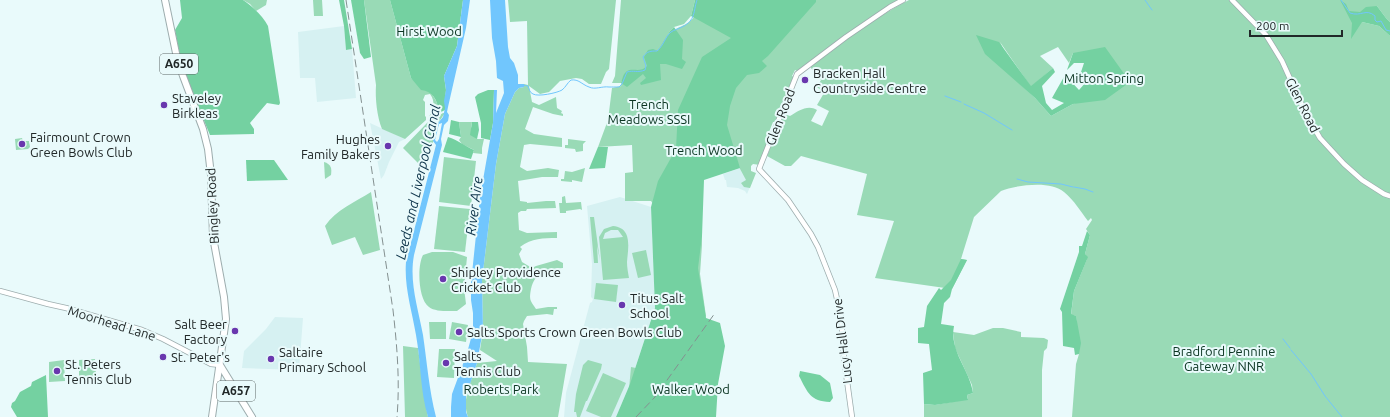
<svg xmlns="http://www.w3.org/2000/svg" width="1390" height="417" font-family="Ubuntu,sans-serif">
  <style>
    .built { fill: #d6f1f2 }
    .green { fill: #99dab6; fill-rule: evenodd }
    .forest { fill: #74d1a1 }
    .water { fill: #71c6fd; fill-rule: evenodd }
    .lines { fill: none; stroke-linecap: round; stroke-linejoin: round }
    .stream { stroke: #71c6fd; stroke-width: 1 }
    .tertiary-casing { stroke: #9dadae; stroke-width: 6 }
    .primary-casing { stroke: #9dadae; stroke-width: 8 }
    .trunk-casing { stroke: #9dadae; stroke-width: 8 }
    .tertiary { stroke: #fff; stroke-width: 4.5 }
    .primary { stroke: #fff; stroke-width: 6 }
    .trunk { stroke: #fff; stroke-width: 6 }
    .rail { stroke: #849090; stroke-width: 1; stroke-dasharray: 8 4; stroke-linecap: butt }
    .poi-dot { fill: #6937ae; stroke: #e9fafb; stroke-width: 1.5 }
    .labels { text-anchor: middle; stroke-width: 4; stroke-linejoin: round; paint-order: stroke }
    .shield { fill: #e9fafb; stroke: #5d6767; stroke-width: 1 }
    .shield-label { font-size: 12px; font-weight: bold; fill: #212828 }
    .park-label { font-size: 13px; fill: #0a3421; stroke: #e9fafb }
    .poi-label { font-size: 13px; fill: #212828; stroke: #e9fafb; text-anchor: start }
    .street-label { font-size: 13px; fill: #212828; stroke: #e9fafb }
    .water-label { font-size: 14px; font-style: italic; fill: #0d3349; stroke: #e9fafb }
  </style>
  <rect width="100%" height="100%" fill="#e9fafb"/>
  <g class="built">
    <polygon points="344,26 346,50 352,49 356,98 317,102 315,78 300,78 298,32"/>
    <polygon points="370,123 405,139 399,142 389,162 384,175 381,179"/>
    <polygon points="740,168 750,187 747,194 745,191 738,188 727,187 726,180 725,180 723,174"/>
    <polygon points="620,197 651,207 655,308 630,384 616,417 564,417 566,393 590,303 592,302 593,299 591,297 592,264 587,206"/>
    <polygon points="275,317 303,318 299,370 242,368 244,351 266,329"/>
  </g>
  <g class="green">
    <polygon points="243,0 267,0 266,5 256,11 250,4"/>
    <polygon points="313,0 322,0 323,16 314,16"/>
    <path d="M364,0h26l21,78c14,11 25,14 28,33l2,1 -12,5c4,-8 7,-15 1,-23l-5,1 -2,5 2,2v14l1,1v3l-21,19 -23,-10c-5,-12 -7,-31 -6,-44z"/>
    <path d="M508,0h108l-7,69 -3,3 -5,12h-12l-7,-5 -6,-1 -16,3 -11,11 -9,2 -11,-8 3,16 7,3 17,-8 1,11 5,3 -1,2 2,1v2l-10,-2 -20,-7 -8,22 9,5 28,4v9l-32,-3 -6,1 -4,22 7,4 21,-3 11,2 -1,7h-16l-24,4 2,20 7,1v1l19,-2h9l1,7 -29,1 -1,2h-5l-3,2 1,17 8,3 30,-1v6c-14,0 -25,0 -37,9l2,2 -3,5 3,8 10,6 4,-2 21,-6 6,3v5c-16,1 -28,4 -32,21 -2,11 -1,11 5,20l12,-2h9v2h-3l-1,6 -6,-1 -20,2 -3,5 -1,3 4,23 1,15 39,2 -9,53h-90c-7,-18 4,-36 9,-54l20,-2 -17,-11 3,-20 -1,-50 14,-116 9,-50 10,-22 4,-4 5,-1v-3l4,1 -1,-64 -17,1z"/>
    <path d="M621,0h74l-4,16 -7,8 -10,3 -4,4 -9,16c4,-5 9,-14 15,-18 7,-4 13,-5 18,-12l109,-17h97l-103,71 -2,-1 -3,6 2,1c-4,11 -9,20 -14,30 -3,4 -1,10 -4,15h-3l-4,10 2,1 -11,32 -7,-1 -2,2v5l5,2 -6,15 -6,-1 -3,-4 5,-3 -7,-13 -38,13 1,65 -2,29 6,42 -19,30 -58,43 2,-22 5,1 20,-62 -2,-101 -3,-4h-26v-28l8,-1 -1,-27 -34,2 10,-27 4,-32 9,-2 2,-8 -2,5h-9l3,-7z"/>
    <path d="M909,0h481v22l-4,-4 -9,-12 -15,16 17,4 11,10v381h-318l4,-53 3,-10 -3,-38 -5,-1 3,-24 13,-32 -2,-5 5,-19 -4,-6 6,-9 -1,-2 -3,3c-7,-9 -14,-21 -24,-29 -13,-12 -48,-7 -63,-1l-27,26 -13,42 6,1 -15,29 -77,-11 19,-57 -37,-6 10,-41 -66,-18 -10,10h-6l-18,-10 17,-42 6,2c8,-5 18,-12 27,-6l-6,11 11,5 7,-15 -12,-6 7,-12 -7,-6 4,-7 -10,-12v-3c31,-23 63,-47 98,-65zM1000,42l31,45 22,-19 -13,-12 18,-9 11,16 4,-10 56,29 -56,22 -22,12 -16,-18 -15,-14z"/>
    <polygon points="443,113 445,113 438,123 426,169 422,167 403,148 427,123"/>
    <polygon points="459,122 472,122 471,127 477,139 484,139 482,148 482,154 473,153 474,150 462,144 459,140 461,137"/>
    <polygon points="22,138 23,141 29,141 30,147 28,149 16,150 15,139"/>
    <polygon points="568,139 584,141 586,141 583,144 583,151 576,152 575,149 565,148 565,145 568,145"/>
    <polygon points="444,157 476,161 471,206 439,202"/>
    <path d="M324,162c7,2 8,6 7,13l-6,4z"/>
    <polygon points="585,168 582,182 572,180 572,182 561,181 561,179 564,179 565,171 572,172"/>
    <path d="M371,192l9,58 -17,5 -8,-18 -23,8 -7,-19c11,-16 30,-24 46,-34z"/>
    <polygon points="565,196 566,203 581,202 582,210 580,209 566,211 566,213 560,213 559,203 562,203 562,197"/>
    <polygon points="439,206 470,209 465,252 434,249"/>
    <polygon points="590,217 594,217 600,261 597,245 598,263 594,263"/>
    <path d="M613,226c20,2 15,22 14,36 0,5 1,11 2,16l-26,2 -4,-43 5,-8zM611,230h7l5,7 -20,2 2,-6z"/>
    <polygon points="646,250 651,275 638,278 632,253"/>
    <path d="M432,252h21l14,5 -3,31 2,16 -9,7c-8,0 -22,1 -28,-4 -11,-8 -12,-41 -6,-52z"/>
    <polygon points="596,283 618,285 616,302 594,299"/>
    <polygon points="446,322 446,339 430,339 429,322"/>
    <polygon points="452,322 468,325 466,342 449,339"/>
    <polygon points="993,328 1003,328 1021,332 1021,337 1044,338 1048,340 1047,348 1044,351 1042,370 1042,417 924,417 924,404 935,405 968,399 967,395 973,393 972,385 955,348 953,332 974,335"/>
    <polygon points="403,346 418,348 425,401 428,417 405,417"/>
    <polygon points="439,349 455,349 454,378 437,377"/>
    <polygon points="95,359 96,376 79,377 79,360"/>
    <polygon points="64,360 65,381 49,382 49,362"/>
    <polygon points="588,360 602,364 601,369 587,401 586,401 580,417 577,417 576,412 574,412 576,394 583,365"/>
    <polygon points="603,373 626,383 611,417 601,417 586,411"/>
  </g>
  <g class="forest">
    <path d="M180,0h63c9,6 20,16 25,26l12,77 -1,2 -12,-2 -17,20 4,6v5l-44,1 -25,-60 -5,-18 -5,-27 7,-12z"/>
    <polygon points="339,0 344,0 352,49 346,50 344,26"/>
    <polygon points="351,0 364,0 371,57 364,59 360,53"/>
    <path d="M390,0h73l-6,46 -13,30 2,14 -1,11v9l-4,2 -2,-1c-2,-11 -6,-20 -18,-21l-10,-12z"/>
    <polygon points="695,0 816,0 816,2 768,56 762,61 767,66 759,73 747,75 736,88 730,106 727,125 740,168 704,180 702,236 698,268 706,318 720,323 725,346 718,384 716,417 616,417 630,384 655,308 651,207 658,181 676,149 678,110 702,57 731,38 691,16"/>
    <polygon points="1340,0 1346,4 1349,11 1360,12 1366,7 1377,6 1386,18 1390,22 1390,36 1379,26 1362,22 1351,39 1352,23"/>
    <path d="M674,27l9,13 -1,19 4,3 -4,7 -16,-5h-6l1,16 -20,5 -1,-2 6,-5 -3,-4 -16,13 -6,-4c1,-3 2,-8 4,-10 6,-7 15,1 22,-7l-3,-9 4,-7 5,-1 5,2 12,-20z"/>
    <polygon points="976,35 999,42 1031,86 1053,68 1055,72 1042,86 1046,103 1052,110 1064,103 1052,98 1065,75 1079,90 1086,82 1080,75 1084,63 1074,63 1067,70 1073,53 1105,47 1130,82 1105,100 1073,104 1051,116 1035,98 985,54"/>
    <polygon points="488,90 494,90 493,123 490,140 481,138 481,123 475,97 478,94"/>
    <polygon points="451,120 459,122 461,137 449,134"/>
    <polygon points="472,122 478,122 479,130 477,139 470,135"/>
    <path d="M448,137c10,3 17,9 26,13l-3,9 -28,-7z"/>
    <polygon points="598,147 608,147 605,168 589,169"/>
    <polygon points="246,160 274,160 288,180 247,181"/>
    <polygon points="1087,231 1090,235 1085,254 1088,257 1074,291 1071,314 1076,316 1081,343 1079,354 1075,355 1074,348 1063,346 1062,312 1060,309 1079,252 1079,246 1082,246"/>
    <path d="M961,259l6,1 -15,29 -2,8 -6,6 -3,21 13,2c-5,25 16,44 19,67l-6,2 1,5 -33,5 -11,-1 -1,-31 9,-3 -3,-26 -11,-1v-15l6,-1 3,-21 12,-18 2,2 10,-10z"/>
    <path d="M800,371l20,4 10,8 3,15 -3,4c-20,-1 -22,-9 -31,-26z"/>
    <polygon points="46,375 48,417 17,417 11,407 12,403 15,401 20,392 31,386 32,382"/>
  </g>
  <g class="water">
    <path d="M463,0h7l-4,28 -18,79 -1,5 2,3 -1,6 -4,4 -3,14 1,6 -28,110c-5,27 4,53 9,80 4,27 6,55 13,82h-8c-8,-26 -7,-55 -12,-82 -4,-24 -12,-48 -10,-73l30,-117 -3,-4 1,-5 4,-13 5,-6 2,-9 -1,-7 2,-11 -2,-14 13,-30zM442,123l-3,16 -2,3 -2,-2 4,-16z"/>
    <polygon points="490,0 505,0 508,47 510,58 514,63 518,75 518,84 524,84 524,87 519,88 515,92 505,114 496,164 482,280 483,330 477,363 466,396 466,412 468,417 451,417 451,407 452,394 467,353 473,331 473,313 471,300 471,283 480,197 493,123 494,90 497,90 496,113 504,93 503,81 497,78 496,61 492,38"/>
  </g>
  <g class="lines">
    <g class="stream">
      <polyline points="1145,0 1152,10"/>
      <path d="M1341,0l9,13c11,4 16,-5 25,3v4l2,2 4,-1 5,9 4,1"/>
      <path d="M523,85l5,1c1,3 2,7 5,8 5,3 24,-1 29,-4 4,-3 5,-7 9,-10 8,-1 10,4 18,7 6,3 13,-1 20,0 3,0 6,0 10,0l3,-3 5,-12c6,-2 11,1 18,-2l1,-4 -3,-9c4,-6 8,-6 14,-6 7,-6 8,-14 14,-19 3,-2 7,-3 11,-5 14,-7 11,-15 15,-27"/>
      <polyline points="945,96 961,102"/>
      <polyline points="964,104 984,113 1012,130"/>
      <polyline points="1017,179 1028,182 1061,184 1073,187"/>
      <polyline points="1074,187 1085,189 1093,192"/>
      <polyline points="1283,339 1290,348"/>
      <polyline points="1291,350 1311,374 1325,396 1342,417"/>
    </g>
    <g class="tertiary-casing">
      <g id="tertiary">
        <polyline points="1232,0 1266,35 1282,61 1306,114 1320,138 1344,164 1362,180 1384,194 1390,196"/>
        <polyline points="0,291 48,304 66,308 142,330 163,339 211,364 220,365"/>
        <polyline points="852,417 844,359 841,317 835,290 818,247 811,234 788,200 759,169 797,74 846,37 890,7 903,0"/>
      </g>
    </g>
    <g class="primary-casing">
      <polyline id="primary" points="220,365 252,417"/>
    </g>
    <g class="trunk-casing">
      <polyline id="trunk" points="165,0 177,58 183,76 203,129 208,149 211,175 213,237 224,297 226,319 212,417"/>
    </g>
    <use href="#tertiary" class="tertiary"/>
    <use href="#primary" class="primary"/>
    <use href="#trunk" class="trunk"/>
    <g class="rail">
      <path d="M346,0l47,310c4,35 7,71 4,107"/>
      <polyline points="636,417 655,397 715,313"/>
    </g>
  </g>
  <g class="poi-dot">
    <circle cx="805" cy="80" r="4"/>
    <circle cx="164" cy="105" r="4"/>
    <circle cx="22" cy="144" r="4"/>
    <circle cx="388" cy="146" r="4"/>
    <circle cx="443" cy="279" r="4"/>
    <circle cx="622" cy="305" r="4"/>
    <circle cx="235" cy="331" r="4"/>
    <circle cx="459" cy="332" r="4"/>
    <circle cx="163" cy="357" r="4"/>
    <circle cx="271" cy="359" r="4"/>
    <circle cx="446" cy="363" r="4"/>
    <circle cx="57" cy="371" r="4"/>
  </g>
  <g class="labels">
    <g class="shield">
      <rect x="160" y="54" width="38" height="20" rx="3"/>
      <rect x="217" y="381" width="38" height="20" rx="3"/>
    </g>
    <g class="shield-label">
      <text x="179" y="68">A650</text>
      <text x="236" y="395">A657</text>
    </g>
    <g class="park-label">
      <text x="429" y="36">Hirst Wood</text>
      <text x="1104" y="83">Mitton Spring</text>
      <text x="649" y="109">Trench<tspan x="649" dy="15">Meadows SSSI</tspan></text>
      <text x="704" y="155">Trench Wood</text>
      <text x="1224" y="356">Bradford Pennine<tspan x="1224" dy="15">Gateway NNR</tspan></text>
      <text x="501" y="394">Roberts Park</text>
      <text x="691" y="394">Walker Wood</text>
    </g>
    <g class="poi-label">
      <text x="813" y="78">Bracken Hall<tspan x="813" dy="15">Countryside Centre</tspan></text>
      <text x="172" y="103">Staveley<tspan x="172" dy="15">Birkleas</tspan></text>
      <text x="30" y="142">Fairmount Crown<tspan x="30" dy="15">Green Bowls Club</tspan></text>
      <text x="380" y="144" text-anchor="end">Hughes<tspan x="380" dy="15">Family Bakers</tspan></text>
      <text x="451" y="277">Shipley Providence<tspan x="451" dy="15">Cricket Club</tspan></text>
      <text x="630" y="303">Titus Salt<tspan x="630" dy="15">School</tspan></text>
      <text x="227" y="329" text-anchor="end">Salt Beer<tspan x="227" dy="15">Factory</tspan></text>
      <text x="467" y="337">Salts Sports Crown Green Bowls Club</text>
      <text x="279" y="357">Saltaire<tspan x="279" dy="15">Primary School</tspan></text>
      <text x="454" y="361">Salts<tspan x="454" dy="15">Tennis Club</tspan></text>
      <text x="171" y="362">St. Peter's</text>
      <text x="65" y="369">St. Peters<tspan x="65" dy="15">Tennis Club</tspan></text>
    </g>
    <g class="street-label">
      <text transform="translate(1303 105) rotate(63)" y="5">Glen Road</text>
      <text transform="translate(780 117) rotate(-69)" y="5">Glen Road</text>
      <text transform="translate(212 206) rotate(-93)" y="5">Bingley Road</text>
      <text transform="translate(112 323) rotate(17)" y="5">Moorhead Lane</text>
      <text transform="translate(842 341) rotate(-97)" y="5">Lucy Hall Drive</text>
    </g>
    <g class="water-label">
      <text transform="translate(418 182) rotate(-77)" y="5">Leeds and Liverpool Canal</text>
      <text transform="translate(474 206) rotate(-83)" y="5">River Aire</text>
    </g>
  </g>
  <path d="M1250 30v6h92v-6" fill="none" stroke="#212828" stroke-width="2"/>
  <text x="1256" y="30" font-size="12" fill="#212828" stroke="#e9fafb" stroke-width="3" paint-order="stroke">200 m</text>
</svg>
